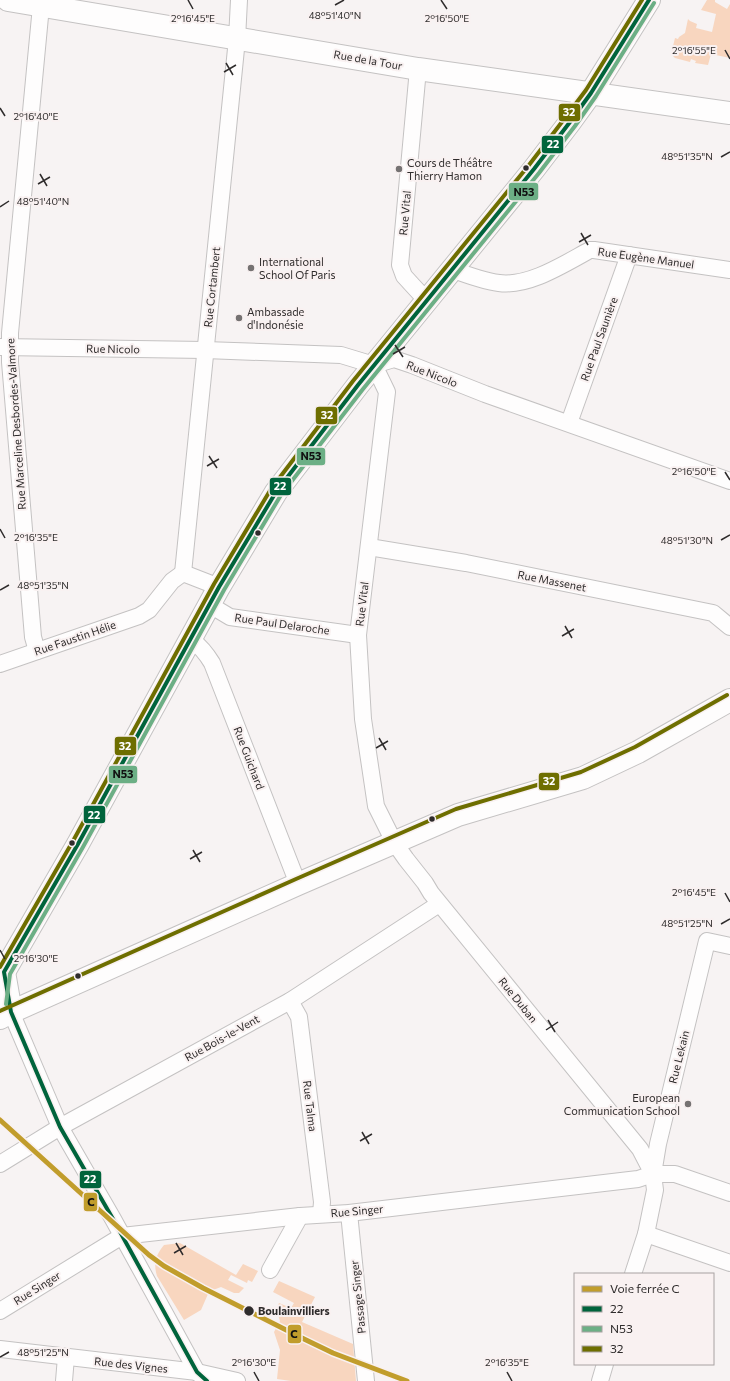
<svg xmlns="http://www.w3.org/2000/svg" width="730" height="1381" font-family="Commissioner,sans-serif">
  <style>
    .green { fill: #f8d6bf }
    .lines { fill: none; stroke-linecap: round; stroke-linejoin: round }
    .street-casing { stroke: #c4c2c2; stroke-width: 18 }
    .secondary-casing { stroke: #c4c2c2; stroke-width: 24 }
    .street { stroke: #fefdfd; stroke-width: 16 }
    .secondary { stroke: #fefdfd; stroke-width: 22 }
    .bus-1-casing { stroke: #f9f1f1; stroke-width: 7 }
    .bus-2-casing { stroke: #f9f1f1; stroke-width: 7 }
    .bus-3-casing { stroke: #f9f1f1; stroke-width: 7 }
    .bus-1 { stroke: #00643c; stroke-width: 4 }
    .bus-2 { stroke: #6caf85; stroke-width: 4 }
    .bus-3 { stroke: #6e6e00; stroke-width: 4 }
    .rail-1-casing { stroke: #f9f1f1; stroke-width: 8 }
    .rail-1 { stroke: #c19d2c; stroke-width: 5 }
    .ticks { fill: none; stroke: #2f2c2c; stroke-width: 1.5 }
    .bus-dot { fill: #2f2c2c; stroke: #f9f1f1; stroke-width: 1.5 }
    .poi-dot { fill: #757272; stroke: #f9f1f1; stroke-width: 1.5 }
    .labels { text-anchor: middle; stroke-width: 4; stroke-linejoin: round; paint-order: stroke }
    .street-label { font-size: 11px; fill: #2f2c2c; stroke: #f9f1f1 }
    .poi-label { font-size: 11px; fill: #2f2c2c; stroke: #f9f1f1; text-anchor: start }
    .stop-label { font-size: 11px; font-weight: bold; fill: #2f2c2c; stroke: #f9f1f1; text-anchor: start }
    .ticks-label { font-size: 10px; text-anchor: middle; fill: #2f2c2c; stroke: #f9f1f1; stroke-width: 4; stroke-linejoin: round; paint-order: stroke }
    .line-badge { stroke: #f9f1f1; stroke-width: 1.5 }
    .badge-label { font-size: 11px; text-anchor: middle; font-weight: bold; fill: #fff }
    .pale-badge-label { font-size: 11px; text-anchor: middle; font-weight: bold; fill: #111 }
  </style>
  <rect width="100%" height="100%" fill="#f7f3f3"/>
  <g class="green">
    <polygon points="707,0 715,0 715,2 727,9 730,4 730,58 711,54 708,65 695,63 696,61 691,59 690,62 675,58 673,56 672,50 675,38 678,39 679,37 685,33 688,19 690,21 697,24 696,28 712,32 716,14 701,10"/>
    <path d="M180,1243l56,32 7,-11 15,7 -6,11 -4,-2 -1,3 -16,-8 -3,5 16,8 -5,5h-5l-13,-6 -8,3 -5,4 -7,16 -17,10 -27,-44c-4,-13 -1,-21 7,-31z"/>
    <polygon points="279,1281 315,1297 302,1322 353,1344 356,1381 291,1381 277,1379 280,1350 274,1332 280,1321 276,1309 279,1303 291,1308 294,1303 273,1292"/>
  </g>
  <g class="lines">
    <g class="street-casing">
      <g id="street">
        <polyline points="418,69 400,265 404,276 426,300"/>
        <path d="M451,269c16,6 32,12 48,14 30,4 65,-19 91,-33h4l136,20"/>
        <polyline points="0,347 205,350 341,355 374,365 394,359 412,365 485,394 730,481"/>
        <polyline points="374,365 387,392 358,635 363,719 376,806 394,842 406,859 425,883 431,893 640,1149 653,1174"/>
        <polyline points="569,423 629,255"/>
        <polyline points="369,547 466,563 713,613 730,627"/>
        <polyline points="183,573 237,39 239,0"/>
        <polyline points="210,605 230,617 358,635"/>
        <path d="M191,639c9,7 15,14 21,24l86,221"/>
        <polyline points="37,651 33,637 10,362 10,333 41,6"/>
        <polyline points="0,664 139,616 149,610 172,581 183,573 219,587"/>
        <polyline points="290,1001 299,1017 322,1202 321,1214"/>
        <polyline points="11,1012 60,1127 113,1219 197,1372 207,1381"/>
        <polyline points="0,1164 60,1127 290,1001 439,904"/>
        <polyline points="349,1213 366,1381"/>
        <polyline points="646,1234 730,1263"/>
        <polyline points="270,1270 300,1216"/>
        <polyline points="633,1274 646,1234 655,1190 653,1174 658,1144 707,941 730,946"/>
        <polyline points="0,1311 122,1236 300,1216 349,1213 638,1179 653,1174 675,1174 730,1193"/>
        <polyline points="0,1349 197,1372 237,1381"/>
        <polyline points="64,1381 66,1357"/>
        <polyline points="600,1381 605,1364"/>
      </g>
    </g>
    <g class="secondary-casing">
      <g id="secondary">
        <polyline points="8,0 418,69 730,113"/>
        <polyline points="0,963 4,972 11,1012"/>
        <polyline points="0,976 4,972 78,844 219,587 276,492 358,385 534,169 570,122 591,93 649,0"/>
        <polyline points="0,1018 11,1012 298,884 458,815 583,778 638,752 730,700"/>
      </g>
    </g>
    <use href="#street" class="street"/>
    <use href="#secondary" class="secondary"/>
    <g class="bus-1-casing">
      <polyline id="bus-1" points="207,1381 197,1372 113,1219 60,1127 11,1012 4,972 78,844 219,587 276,492 358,385 534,169 570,122 591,93 649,0"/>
    </g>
    <g class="bus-2-casing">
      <polyline id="bus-2" points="6,1004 10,974 83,847 224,590 281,495 363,389 539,173 575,126 596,96 654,3"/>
    </g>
    <g class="bus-3-casing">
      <g id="bus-3">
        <polyline points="0,967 73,841 214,584 271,489 353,381 529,165 565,118 586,90 642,0"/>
        <polyline points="0,1011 296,879 456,809 581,772 635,747 727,695"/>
      </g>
    </g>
    <use href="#bus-1" class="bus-1"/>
    <use href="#bus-2" class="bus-2"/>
    <use href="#bus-3" class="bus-3"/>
    <g class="rail-1-casing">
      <polyline id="rail-1" points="0,1120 149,1255 164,1266 203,1288 304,1339 333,1353 407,1381"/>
    </g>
    <use href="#rail-1" class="rail-1"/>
  </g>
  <path class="ticks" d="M188,0l5,9M441,0l6,9M335,5l9,-5M725,50l5,9M226,63l7,12M224,72l12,-7M0,108l5,8M721,157l9,-5M40,174l7,12M38,184l12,-7M0,207l9,-6M581,233l7,12M579,242l12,-7M395,345l8,12M393,354l12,-7M209,456l8,12M207,466l12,-7M725,472l5,8M0,529l5,9M721,540l9,-5M0,590l9,-5M565,626l7,12M562,636l12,-7M379,738l7,12M376,748l12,-7M193,850l7,12M190,859l12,-7M725,893l5,9M721,924l9,-5M0,950l5,9M548,1020l7,12M546,1030l12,-8M362,1132l7,12M360,1141l12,-7M176,1243l7,12M174,1253l12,-7M0,1357l9,-5M254,1372l5,9M507,1372l5,9"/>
  <g class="bus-dot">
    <circle cx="526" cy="168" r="3.5"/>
    <circle cx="258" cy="533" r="3.5"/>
    <circle cx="432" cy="819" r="3.5"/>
    <circle cx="72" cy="843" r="3.5"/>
    <circle cx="78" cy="976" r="3.5"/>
    <circle cx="249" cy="1311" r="5.5"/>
  </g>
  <g class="poi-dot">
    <circle cx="399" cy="169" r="4"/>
    <circle cx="251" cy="268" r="4"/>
    <circle cx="239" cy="318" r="4"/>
    <circle cx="688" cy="1104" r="4"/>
  </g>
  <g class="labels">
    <g class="street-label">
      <text transform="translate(368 60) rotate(10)" y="4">Rue de la Tour</text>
      <text transform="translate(405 213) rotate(-85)" y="4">Rue Vital</text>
      <text transform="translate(646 258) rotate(8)" y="4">Rue Eugène Manuel</text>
      <text transform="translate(212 287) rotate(-84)" y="4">Rue Cortambert</text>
      <text transform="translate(599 339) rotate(-70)" y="4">Rue Paul Saunière</text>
      <text transform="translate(113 349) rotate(1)" y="4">Rue Nicolo</text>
      <text transform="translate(432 374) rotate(21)" y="4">Rue Nicolo</text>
      <text transform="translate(16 424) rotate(-94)" y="4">Rue Marceline Desbordes-Valmore</text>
      <text transform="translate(552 581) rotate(11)" y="4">Rue Massenet</text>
      <text transform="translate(362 604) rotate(-83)" y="4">Rue Vital</text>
      <text transform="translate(282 624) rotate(8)" y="4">Rue Paul Delaroche</text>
      <text transform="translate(75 638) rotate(-19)" y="4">Rue Faustin Hélie</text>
      <text transform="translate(249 758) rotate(69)" y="4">Rue Guichard</text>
      <text transform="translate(518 1000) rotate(51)" y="4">Rue Duban</text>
      <text transform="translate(222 1038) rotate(-29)" y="4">Rue Bois-le-Vent</text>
      <text transform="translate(679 1057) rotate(-76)" y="4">Rue Lekain</text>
      <text transform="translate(310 1106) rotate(83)" y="4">Rue Talma</text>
      <text transform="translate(357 1211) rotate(-5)" y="4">Rue Singer</text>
      <text transform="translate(37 1288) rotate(-32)" y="4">Rue Singer</text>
      <text transform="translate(358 1297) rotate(-96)" y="4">Passage Singer</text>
      <text transform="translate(131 1365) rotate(6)" y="4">Rue des Vignes</text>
    </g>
    <g class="poi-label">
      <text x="407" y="167">Cours de Théâtre<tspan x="407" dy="13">Thierry Hamon</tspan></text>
      <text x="259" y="266">International<tspan x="259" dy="13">School Of Paris</tspan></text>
      <text x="247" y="316">Ambassade<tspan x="247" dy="13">d'Indonésie</tspan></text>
      <text x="680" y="1102" text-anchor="end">European<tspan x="680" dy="13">Communication School</tspan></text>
    </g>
    <g class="stop-label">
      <text x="258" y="1315">Boulainvilliers</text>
    </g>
  </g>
  <g class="ticks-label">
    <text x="335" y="19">48°51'40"N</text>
    <text x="193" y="22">2°16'45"E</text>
    <text x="447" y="22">2°16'50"E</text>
    <text x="694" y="54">2°16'55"E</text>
    <text x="36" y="120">2°16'40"E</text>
    <text x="687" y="160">48°51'35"N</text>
    <text x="43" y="205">48°51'40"N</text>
    <text x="694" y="475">2°16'50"E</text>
    <text x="36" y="541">2°16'35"E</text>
    <text x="687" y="544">48°51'30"N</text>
    <text x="43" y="589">48°51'35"N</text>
    <text x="694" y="896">2°16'45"E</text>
    <text x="687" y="927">48°51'25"N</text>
    <text x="36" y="962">2°16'30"E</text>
    <text x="43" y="1356">48°51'25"N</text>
    <text x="254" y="1366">2°16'30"E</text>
    <text x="507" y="1366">2°16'35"E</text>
  </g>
  <g class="line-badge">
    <rect x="558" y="103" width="23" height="19" rx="4" fill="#6e6e00"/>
    <rect x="541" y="135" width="23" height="19" rx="4" fill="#00643c"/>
    <rect x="508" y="182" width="31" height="19" rx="4" fill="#6caf85"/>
    <rect x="315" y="406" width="23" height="19" rx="4" fill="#6e6e00"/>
    <rect x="296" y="447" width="30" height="19" rx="4" fill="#6caf85"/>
    <rect x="269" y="477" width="23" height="19" rx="4" fill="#00643c"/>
    <rect x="114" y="736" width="23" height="20" rx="4" fill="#6e6e00"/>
    <rect x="108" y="765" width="30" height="19" rx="4" fill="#6caf85"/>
    <rect x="538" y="772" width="22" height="19" rx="4" fill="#6e6e00"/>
    <rect x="83" y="805" width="23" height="19" rx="4" fill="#00643c"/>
    <rect x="79" y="1170" width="23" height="19" rx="4" fill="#00643c"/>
    <rect x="83" y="1192" width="15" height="20" rx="4" fill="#c19d2c"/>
    <rect x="287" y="1324" width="15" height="20" rx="4" fill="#c19d2c"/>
  </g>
  <g class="badge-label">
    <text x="569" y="116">32</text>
    <text x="553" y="148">22</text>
    <text x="327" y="419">32</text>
    <text x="280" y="490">22</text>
    <text x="125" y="750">32</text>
    <text x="549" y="785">32</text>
    <text x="94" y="819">22</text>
    <text x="90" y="1183">22</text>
  </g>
  <g class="pale-badge-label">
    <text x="524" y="196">N53</text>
    <text x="311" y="460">N53</text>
    <text x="123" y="778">N53</text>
    <text x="91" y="1206">C</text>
    <text x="294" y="1338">C</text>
  </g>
  <rect x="574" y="1273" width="140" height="92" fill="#f9f1f1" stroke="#a8a2a2"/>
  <rect x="582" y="1286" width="20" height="6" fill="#c19d2c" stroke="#a8a2a2"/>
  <text x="610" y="1293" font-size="12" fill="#2f2c2c">Voie ferrée C</text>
  <rect x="582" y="1306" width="20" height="6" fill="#00643c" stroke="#a8a2a2"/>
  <text x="610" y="1313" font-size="12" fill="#2f2c2c">22</text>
  <rect x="582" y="1326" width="20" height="6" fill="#6caf85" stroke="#a8a2a2"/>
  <text x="610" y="1333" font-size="12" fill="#2f2c2c">N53</text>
  <rect x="582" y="1346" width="20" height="6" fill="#6e6e00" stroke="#a8a2a2"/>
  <text x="610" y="1353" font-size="12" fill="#2f2c2c">32</text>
</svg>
